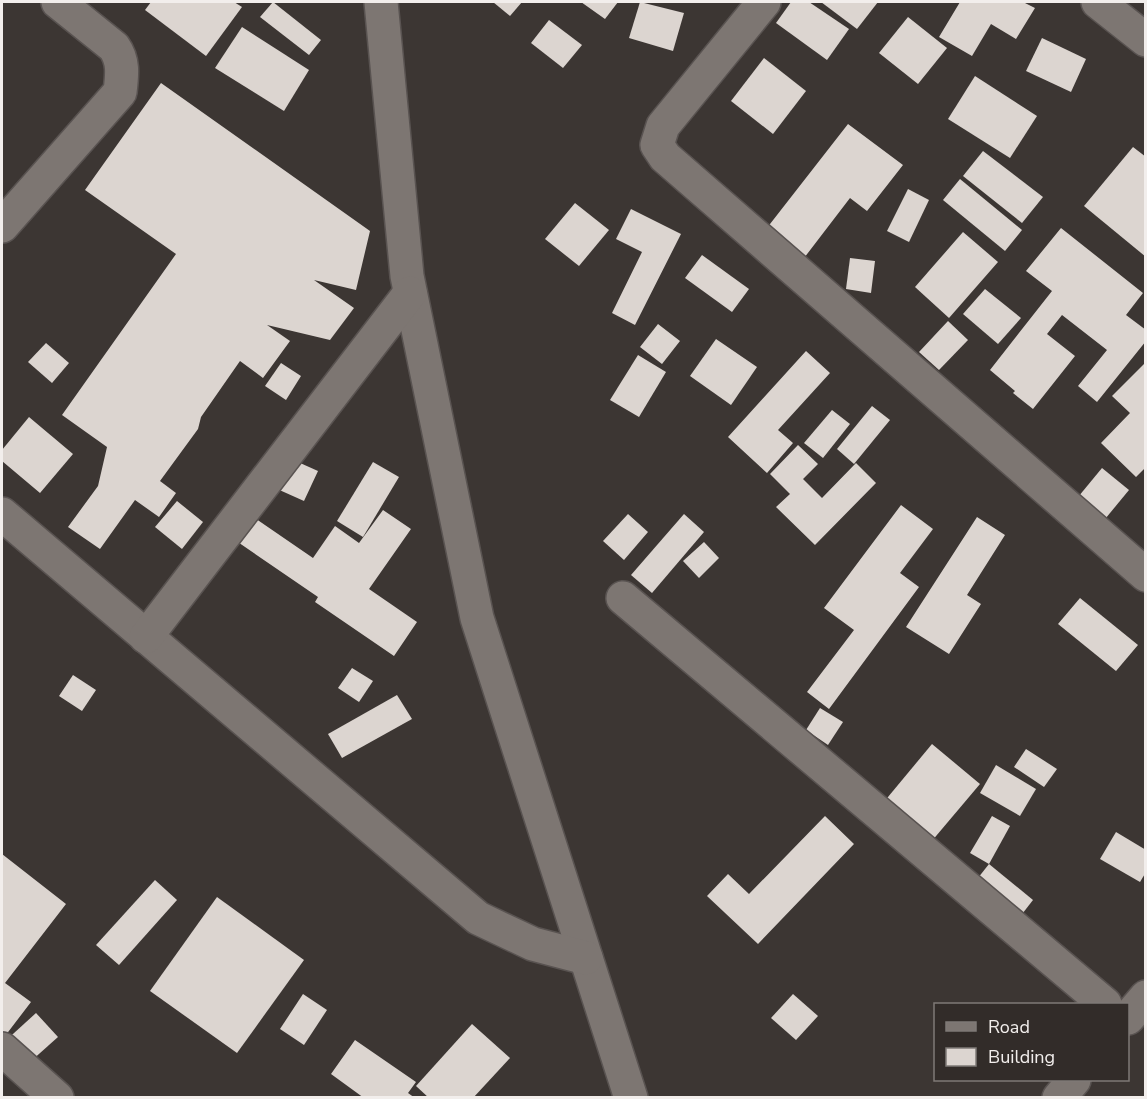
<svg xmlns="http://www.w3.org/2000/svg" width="1147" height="1099" font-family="'Nunito Sans',sans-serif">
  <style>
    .building { fill: #dcd5d0 }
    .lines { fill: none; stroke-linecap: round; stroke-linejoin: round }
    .minor-casing { stroke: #595351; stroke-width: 36 }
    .minor { stroke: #7d7672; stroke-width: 33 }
  </style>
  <rect width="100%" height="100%" fill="#3c3633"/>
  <g class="building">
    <polygon points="151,2 234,2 242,7 206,56 145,10"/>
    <polygon points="273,2 321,40 309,55 260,17"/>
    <polygon points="493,2 522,2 510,16"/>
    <polygon points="581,2 618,2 605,19"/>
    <polygon points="640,2 684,13 673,51 629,38"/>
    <polygon points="791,2 809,2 849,29 827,60 776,23"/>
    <polygon points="821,2 878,2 857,29"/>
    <polygon points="960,2 1023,2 1035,8 1016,39 991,24 972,56 939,37"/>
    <polygon points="908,17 947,48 918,84 879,53"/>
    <polygon points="549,20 582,45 563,68 531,43"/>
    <polygon points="242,27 309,70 284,111 215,68"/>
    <polygon points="1042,38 1086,59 1071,92 1026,71"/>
    <polygon points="764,58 806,91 773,134 731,101"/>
    <polygon points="975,76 1037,116 1010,158 948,119"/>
    <polygon points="161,83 370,231 356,290 314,280 354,308 330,340 267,325 290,341 263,378 240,361 201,417 198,429 160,481 176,493 159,517 135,500 100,549 68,527 98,486 107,447 62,415 176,254 85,190"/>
    <polygon points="848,124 903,165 867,211 850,198 801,262 763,233"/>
    <polygon points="1133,147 1146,157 1146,257 1084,206"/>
    <polygon points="983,151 1043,197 1022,223 963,176"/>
    <polygon points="960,179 1022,230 1005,251 943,200"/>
    <polygon points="908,189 929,200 909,242 887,231"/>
    <polygon points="575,203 609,230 579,266 545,239"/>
    <polygon points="631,209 681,234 635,325 612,313 642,252 616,239"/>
    <polygon points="1061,228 1143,293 1126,315 1146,330 1146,341 1097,402 1078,386 1107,350 1062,315 1047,334 1075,356 1033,409 1013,393 1015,391 990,370 1052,291 1026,271"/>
    <polygon points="963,232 998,262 949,318 915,287"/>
    <polygon points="702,255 749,289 732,312 685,278"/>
    <polygon points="850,258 875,261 871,293 846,289"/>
    <polygon points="985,289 1021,318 998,344 963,314"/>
    <polygon points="948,321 968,340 939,370 919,352"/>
    <polygon points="658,324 680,341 662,364 640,347"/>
    <polygon points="716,339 757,367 731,405 690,376"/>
    <polygon points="46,343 69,363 52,383 28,362"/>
    <polygon points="806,351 830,373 778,430 793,443 767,473 728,437"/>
    <polygon points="638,355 666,372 639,417 610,400"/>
    <polygon points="1146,362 1146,467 1136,477 1101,443 1130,413 1112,396"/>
    <polygon points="281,363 301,376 286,400 265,386"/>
    <polygon points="872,406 890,420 854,464 837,449"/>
    <polygon points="832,410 850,424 823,458 804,443"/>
    <polygon points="29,417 73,454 40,493 2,461 2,450"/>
    <polygon points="798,445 818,464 803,479 822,498 856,463 876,483 815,545 776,507 790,494 770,474"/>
    <polygon points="280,454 318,471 304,501 266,484"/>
    <polygon points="373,462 399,477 363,537 337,521"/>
    <polygon points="1102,468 1129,490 1096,530 1069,508"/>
    <polygon points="177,501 203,522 182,549 155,527"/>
    <polygon points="901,505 933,529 900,573 919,587 829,709 807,692 854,630 824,608"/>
    <polygon points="383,510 411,529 369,589 417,622 394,656 315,602 318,597 229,536 246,512 313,558 335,526 359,543"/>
    <polygon points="628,514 648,532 624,560 603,541"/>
    <polygon points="684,514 704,532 652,593 631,575"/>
    <polygon points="977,517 1005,535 967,595 981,604 949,654 906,627"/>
    <polygon points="704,542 719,558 699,578 683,561"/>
    <polygon points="1080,598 1138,645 1116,671 1058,624"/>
    <polygon points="352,668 373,681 359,702 338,688"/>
    <polygon points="73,675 96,690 82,711 59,696"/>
    <polygon points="397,695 412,719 342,758 328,734"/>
    <polygon points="820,708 843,722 828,745 806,730"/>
    <polygon points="932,744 980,784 931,842 883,803"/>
    <polygon points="1026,749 1057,769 1044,787 1014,767"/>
    <polygon points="996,765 1036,789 1020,816 980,793"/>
    <polygon points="825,816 854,844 758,944 707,896 728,874 749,894"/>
    <polygon points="992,816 1010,826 989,864 970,853"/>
    <polygon points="1116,832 1146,850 1146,872 1140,882 1100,859"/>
    <polygon points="2,854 66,904 5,983 31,1002 2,1040"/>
    <polygon points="989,864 1033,900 1019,918 974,883"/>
    <polygon points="155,880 177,900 119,965 96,945"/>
    <polygon points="217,897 304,960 237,1053 150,991"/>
    <polygon points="303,994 327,1010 304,1045 280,1029"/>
    <polygon points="793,994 818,1016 796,1040 771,1018"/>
    <polygon points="36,1013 58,1037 21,1070 2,1044"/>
    <polygon points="472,1024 510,1058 473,1098 429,1098 416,1086"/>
    <polygon points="355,1040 416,1082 408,1093 415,1098 364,1098 331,1074"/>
  </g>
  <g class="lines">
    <g class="minor-casing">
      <g id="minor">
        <polyline points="381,2 407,276 477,618 631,1098"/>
        <polyline points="764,2 663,126 657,145 665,157 1146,575"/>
        <polyline points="1098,2 1146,40"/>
        <path d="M2,226l118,-134c2,-17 4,-31 -6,-45l-56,-45"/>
        <polyline points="2,514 478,918 533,944 586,958"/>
        <polyline points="623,598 1105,1004"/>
        <polyline points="146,637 410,293"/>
        <polyline points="1128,1018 1146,997"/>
        <polyline points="2,1049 57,1098"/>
        <polyline points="1059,1098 1074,1080"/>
      </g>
    </g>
    <use href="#minor" class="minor"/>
  </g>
  <rect width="1147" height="1099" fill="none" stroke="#f2eeec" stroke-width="6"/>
  <rect x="934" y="1003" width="195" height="78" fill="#322c29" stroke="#7f7a77" stroke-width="1.5"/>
  <rect x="946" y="1022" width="30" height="9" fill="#7d7672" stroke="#7f7a77" stroke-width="1.5"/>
  <text x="988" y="1033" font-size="18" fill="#f2eeec">Road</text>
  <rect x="946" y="1048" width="30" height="18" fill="#dcd5d0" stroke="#7f7a77" stroke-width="1.5"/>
  <text x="988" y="1063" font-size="18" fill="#f2eeec">Building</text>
</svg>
